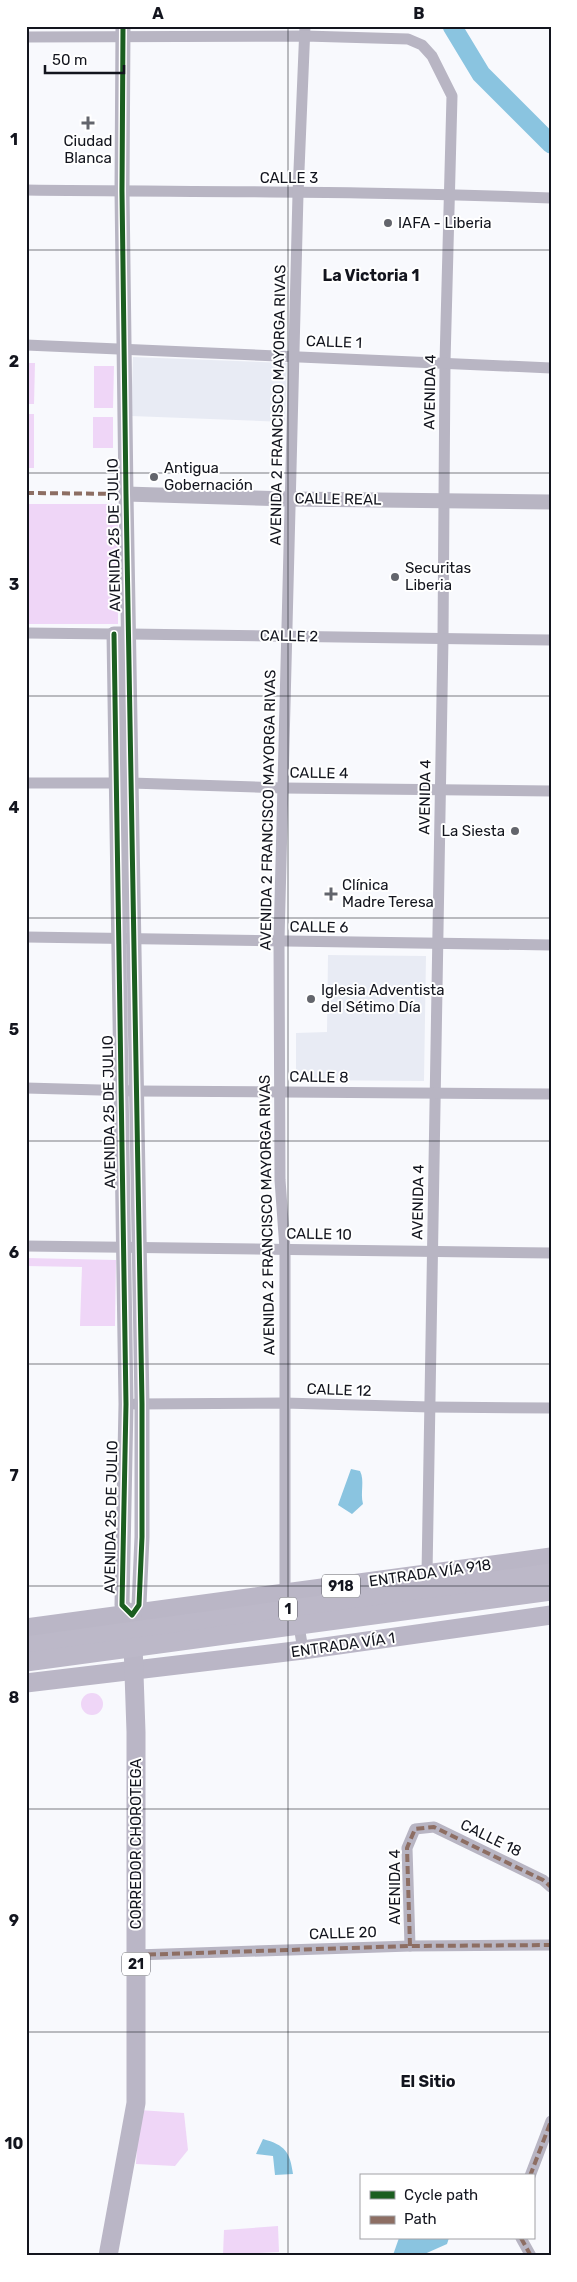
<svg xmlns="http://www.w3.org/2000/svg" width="577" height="2282" font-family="Rubik,sans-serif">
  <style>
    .built { fill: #e8ebf4 }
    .green { fill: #efd6f7 }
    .water { fill: #8ac4e0 }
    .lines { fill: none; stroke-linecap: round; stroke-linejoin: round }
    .river { stroke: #8ac4e0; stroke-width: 19 }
    .minor { stroke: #b8b5c3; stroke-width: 11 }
    .tertiary { stroke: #b8b5c3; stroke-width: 15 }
    .primary { stroke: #bab6c6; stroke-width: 19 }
    .trunk-bridge { stroke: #bcb8c8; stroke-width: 19 }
    .quiet { stroke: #8d6e63; stroke-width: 4; stroke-dasharray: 8 4; stroke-linecap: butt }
    .cycleway-casing { stroke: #fff; stroke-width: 8 }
    .cycleway { stroke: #1b5e20; stroke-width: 5 }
    .grid { fill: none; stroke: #13151e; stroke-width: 1; stroke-opacity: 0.55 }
    .poi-dot { fill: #63656c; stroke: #fff; stroke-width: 2 }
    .labels { text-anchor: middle; stroke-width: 4; stroke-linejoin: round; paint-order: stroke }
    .shield { fill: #fff; stroke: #5a5b62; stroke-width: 1 }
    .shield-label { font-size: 14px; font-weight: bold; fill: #13151e }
    .poi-label { font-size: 15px; fill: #13151e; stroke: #fff; text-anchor: start }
    .street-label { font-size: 15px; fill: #13151e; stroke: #fff }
    .neighbourhood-label { font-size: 16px; font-weight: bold; fill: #13151e; stroke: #fff }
    .neatline { fill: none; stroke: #13151e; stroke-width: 2 }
    .grid-label { font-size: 16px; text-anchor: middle; font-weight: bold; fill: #13151e }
  </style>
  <rect width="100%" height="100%" fill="#f8f9fd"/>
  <g class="built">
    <polygon points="133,357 287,363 285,422 131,416"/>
    <polygon points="328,955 426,956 424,1081 296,1080 296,1033 327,1032"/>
  </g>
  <g class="green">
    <polygon points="26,363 35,363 34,404 26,404"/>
    <polygon points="94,366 114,366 113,408 94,408"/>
    <rect x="26" y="414" width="8" height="54"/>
    <rect x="93" y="417" width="20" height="31"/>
    <rect x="26" y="504" width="92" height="120"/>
    <polygon points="26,1258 116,1260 115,1326 80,1326 82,1267 26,1266"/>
    <circle cx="92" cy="1704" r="11"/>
    <polygon points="139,2110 184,2113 188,2150 175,2166 136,2164"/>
    <polygon points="278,2226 279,2252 223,2255 224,2230"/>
  </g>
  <g class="water">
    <path d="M351,1469l9,2c5,10 0,21 3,33l-11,10 -14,-9z"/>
    <path d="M263,2139c22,6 27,13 30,35l-18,1 -2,-19 -17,-2z"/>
    <polygon points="399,2238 449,2238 447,2244 420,2256 395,2256 393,2255"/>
  </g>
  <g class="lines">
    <polyline class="river" points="452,26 481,74 551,144"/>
    <g class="minor">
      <polyline points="26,37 305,36 408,39 422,45 432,56 452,96 445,362 443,638 427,1574"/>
      <path d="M26,190c175,2 350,1 525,8"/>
      <polyline points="26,345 551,368"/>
      <polyline points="26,633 114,634"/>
      <polyline points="129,634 551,640"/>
      <polyline points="26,783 131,783 283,788 551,791"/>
      <polyline points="26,937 551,945"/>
      <polyline points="26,1088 136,1091 551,1094"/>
      <polyline points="26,1246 551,1253"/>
      <polyline points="135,1404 284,1403 430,1407 551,1408"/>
      <polyline points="285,1594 285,1249 280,1180 279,941 298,194 305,26"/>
      <polyline points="298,1620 303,1650"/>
      <polyline points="410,1946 407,1848 415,1829 434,1827 543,1880 551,1887"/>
      <polyline points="136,1955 410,1946 551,1945"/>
      <polyline points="530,2176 551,2121"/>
      <polyline points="521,2238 531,2256"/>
    </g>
    <g class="tertiary">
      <polyline points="123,26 122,191 126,494 142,1404 142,1537 139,1605 132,1615 122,1605 126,1404 114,634 129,634"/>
      <polyline points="126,494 290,499 551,502"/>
    </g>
    <g class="primary">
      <polyline points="26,1628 551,1557"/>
      <polyline points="26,1683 303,1650 551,1615"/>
      <polyline points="108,2256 136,2103 136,1732 132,1615"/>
    </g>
    <g class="trunk-bridge">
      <polyline points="26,1646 551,1573"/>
      <polyline points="26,1662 551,1591"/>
    </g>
    <g class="quiet">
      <polyline points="26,493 126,494"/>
      <polyline points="410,1946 407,1848 415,1829 434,1827 543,1880 551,1887"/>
      <polyline points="136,1955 410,1946 551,1945"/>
      <polyline points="530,2176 551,2121"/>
      <polyline points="521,2238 531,2256"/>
    </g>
    <g class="cycleway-casing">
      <polyline id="cycleway" points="114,634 126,1404 122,1605 132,1615 139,1605 142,1537 142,1404 126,494 122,191 123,26"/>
    </g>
    <use href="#cycleway" class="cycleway"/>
  </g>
  <path class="grid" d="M288,26v2230M26,250h525M26,473h525M26,696h525M26,918h525M26,1141h525M26,1364h525M26,1586h525M26,1809h525M26,2032h525"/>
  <g class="poi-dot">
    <path d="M85.5 115.5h5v5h5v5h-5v5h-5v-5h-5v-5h5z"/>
    <circle cx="388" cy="223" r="5"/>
    <circle cx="154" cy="477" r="5"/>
    <circle cx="395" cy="577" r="5"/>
    <circle cx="515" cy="831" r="5"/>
    <path d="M328.5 886.5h5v5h5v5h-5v5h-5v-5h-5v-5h5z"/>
    <circle cx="311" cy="999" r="5"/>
  </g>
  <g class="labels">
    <g class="shield">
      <rect x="322" y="1574.5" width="38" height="23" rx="4"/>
      <rect x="279" y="1597.5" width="18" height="23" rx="4"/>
      <rect x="122" y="1952.5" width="28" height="23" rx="4"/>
    </g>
    <g class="shield-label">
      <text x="341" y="1591">918</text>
      <text x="288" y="1614">1</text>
      <text x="136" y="1969">21</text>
    </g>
    <g class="poi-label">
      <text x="88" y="146" text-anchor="middle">Ciudad<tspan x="88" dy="17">Blanca</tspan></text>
      <text x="398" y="228">IAFA - Liberia</text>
      <text x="164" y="473">Antigua<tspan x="164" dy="17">Gobernación</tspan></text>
      <text x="405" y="573">Securitas<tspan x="405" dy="17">Liberia</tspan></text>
      <text x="505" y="836" text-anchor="end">La Siesta</text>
      <text x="342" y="890">Clínica<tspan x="342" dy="17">Madre Teresa</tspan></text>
      <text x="321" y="995">Iglesia Adventista<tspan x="321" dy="17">del Sétimo Día</tspan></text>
    </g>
    <g class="street-label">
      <text x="289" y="183">CALLE 3</text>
      <text transform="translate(334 342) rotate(2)" y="5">CALLE 1</text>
      <text transform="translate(430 392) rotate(-89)" y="5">AVENIDA 4</text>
      <text transform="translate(278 405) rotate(-89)" y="5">AVENIDA 2 FRANCISCO MAYORGA RIVAS</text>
      <text transform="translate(338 499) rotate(1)" y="5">CALLE REAL</text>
      <text transform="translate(114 535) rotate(-91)" y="5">AVENIDA 25 DE JULIO</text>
      <text transform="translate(289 636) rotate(1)" y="5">CALLE 2</text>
      <text transform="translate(319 773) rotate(1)" y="5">CALLE 4</text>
      <text transform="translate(425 797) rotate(-89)" y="5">AVENIDA 4</text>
      <text transform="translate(268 810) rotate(-89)" y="5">AVENIDA 2 FRANCISCO MAYORGA RIVAS</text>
      <text transform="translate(319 927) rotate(1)" y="5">CALLE 6</text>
      <text transform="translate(319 1077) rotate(1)" y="5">CALLE 8</text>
      <text transform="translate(109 1112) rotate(-91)" y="5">AVENIDA 25 DE JULIO</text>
      <text transform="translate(418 1202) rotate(-89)" y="5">AVENIDA 4</text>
      <text transform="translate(267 1215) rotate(-91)" y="5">AVENIDA 2 FRANCISCO MAYORGA RIVAS</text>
      <text transform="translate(319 1234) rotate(1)" y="5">CALLE 10</text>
      <text transform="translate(339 1390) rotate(2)" y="5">CALLE 12</text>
      <text transform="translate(111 1517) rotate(-89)" y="5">AVENIDA 25 DE JULIO</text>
      <text transform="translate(430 1573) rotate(-8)" y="5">ENTRADA VÍA 918</text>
      <text transform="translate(343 1645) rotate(-8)" y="5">ENTRADA VÍA 1</text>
      <text transform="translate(491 1838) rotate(26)" y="5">CALLE 18</text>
      <text transform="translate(136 1844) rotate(-90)" y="5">CORREDOR CHOROTEGA</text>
      <text transform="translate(395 1887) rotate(-90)" y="5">AVENIDA 4</text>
      <text transform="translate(343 1933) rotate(-2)" y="5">CALLE 20</text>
    </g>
    <g class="neighbourhood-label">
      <text x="371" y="281">La Victoria 1</text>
      <text x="428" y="2087">El Sitio</text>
    </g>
  </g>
  <rect width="577" height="2282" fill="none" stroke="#ffffff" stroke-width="55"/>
  <rect x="360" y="2174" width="175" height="65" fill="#ffffff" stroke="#a1a1a5"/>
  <rect x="370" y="2191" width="25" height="8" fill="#1b5e20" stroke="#a1a1a5"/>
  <text x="404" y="2200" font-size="15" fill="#13151e">Cycle path</text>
  <rect x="370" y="2216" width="25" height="8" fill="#8d6e63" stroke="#a1a1a5"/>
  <text x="404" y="2224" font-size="15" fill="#13151e">Path</text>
  <path d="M45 65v8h79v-8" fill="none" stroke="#13151e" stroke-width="2.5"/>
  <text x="52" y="65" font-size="15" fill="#13151e" stroke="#ffffff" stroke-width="4" paint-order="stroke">50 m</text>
  <rect x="28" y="28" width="522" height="2226" class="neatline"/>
  <g class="grid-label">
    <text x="158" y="19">A</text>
    <text x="419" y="19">B</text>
    <text x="14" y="145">1</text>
    <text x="14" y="367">2</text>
    <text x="14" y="590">3</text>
    <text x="14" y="813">4</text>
    <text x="14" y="1035">5</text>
    <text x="14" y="1258">6</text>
    <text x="14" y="1481">7</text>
    <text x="14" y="1703">8</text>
    <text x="14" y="1926">9</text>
    <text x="14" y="2149">10</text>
  </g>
</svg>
